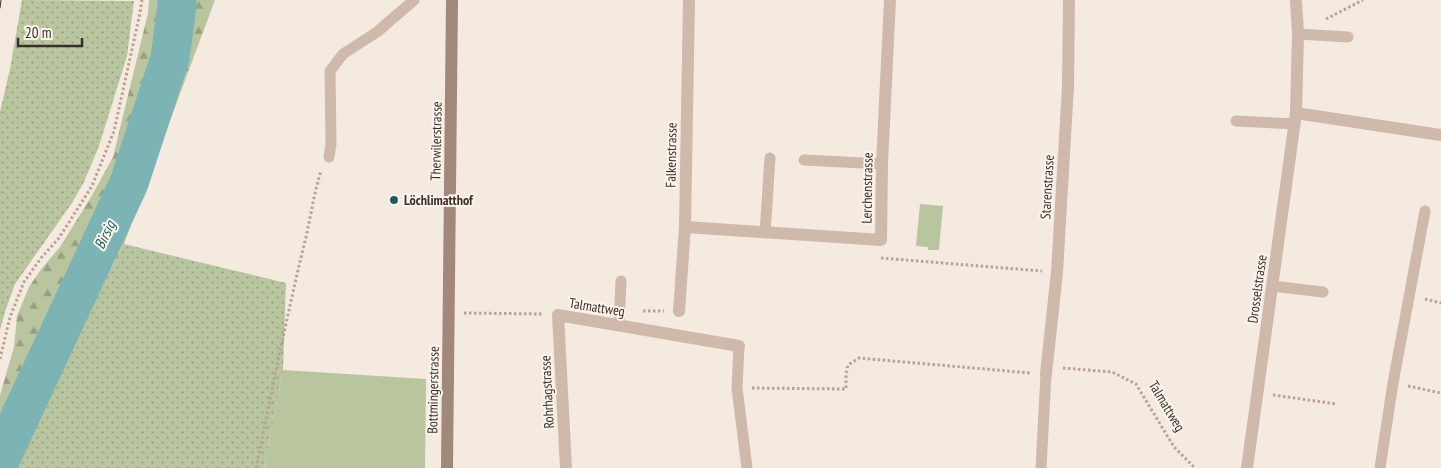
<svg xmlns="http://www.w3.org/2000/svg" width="1441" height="468" font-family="'PT Sans Narrow',sans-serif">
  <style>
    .forest { fill: url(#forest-firs) }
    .park { fill: #b9c59e }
    .garden { fill: url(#garden-dots) }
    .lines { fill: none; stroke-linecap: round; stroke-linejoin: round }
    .river { stroke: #7cb3b4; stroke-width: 39 }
    .path { stroke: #baa394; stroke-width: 3; stroke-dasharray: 2.5 2.5; stroke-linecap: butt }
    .service { stroke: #ceb9aa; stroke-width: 11 }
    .minor { stroke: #ceb9aa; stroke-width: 12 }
    .secondary { stroke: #a2887b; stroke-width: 12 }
    .tram { stroke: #3b2f2a; stroke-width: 1 }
    .poi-dot { fill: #1c5e60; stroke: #fbf4ed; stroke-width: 2 }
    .labels { text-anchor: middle; stroke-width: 4; stroke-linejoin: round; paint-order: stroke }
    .street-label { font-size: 14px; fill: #3b2f2a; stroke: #fbf4ed }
    .poi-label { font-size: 14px; font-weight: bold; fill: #3b2f2a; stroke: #fbf4ed; text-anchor: start }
    .water-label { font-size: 15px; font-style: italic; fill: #1c5e60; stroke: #fbf4ed }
  </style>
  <defs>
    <pattern id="forest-firs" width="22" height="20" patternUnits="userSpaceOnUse" patternTransform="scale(1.25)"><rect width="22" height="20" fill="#b9c59e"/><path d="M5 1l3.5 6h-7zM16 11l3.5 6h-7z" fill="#98a081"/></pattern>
    <pattern id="garden-dots" width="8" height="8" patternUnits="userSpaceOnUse" patternTransform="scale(1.25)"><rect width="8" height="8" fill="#b9c59e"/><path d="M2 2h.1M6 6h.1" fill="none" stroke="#98a081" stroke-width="1.8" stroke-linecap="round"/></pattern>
  </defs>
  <rect width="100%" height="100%" fill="#f5eae0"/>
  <polygon class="forest" points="149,0 215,0 124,244 45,392 12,468 0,468 0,395 14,347 17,316 29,287 42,268 60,247 91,197 113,157 148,13"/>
  <g class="park">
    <polygon points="920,204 943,206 939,250 928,250 928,247 916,246"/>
    <polygon points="283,370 426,379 425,468 264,468"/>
  </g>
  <g class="garden">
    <polygon points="22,0 134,1 127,56 99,146 84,182 72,203 15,284 5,312 0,330 0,112 10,69"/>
    <polygon points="124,244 286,283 283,370 264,468 12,468 45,392"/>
  </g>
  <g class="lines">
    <polyline class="river" points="0,460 129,183 170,58 177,6 177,0"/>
    <g class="path">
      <polyline points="1326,19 1363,0"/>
      <polyline points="881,258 1042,271"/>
      <polyline points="1425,299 1441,303"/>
      <polyline points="643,311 664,311"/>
      <polyline points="464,313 543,314"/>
      <polyline points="0,359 10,317 24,282 41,258 59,238 92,186 114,131 140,13 142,0"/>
      <polyline points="1063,368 1112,372 1136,384 1174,447 1195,468"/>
      <polyline points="1408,386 1441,393"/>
      <polyline points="752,388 846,389 846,374 848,365 859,358 1030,373"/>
      <polyline points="1273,395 1337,404"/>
      <path d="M256,468c16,-77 31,-154 50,-231 5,-22 8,-44 15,-66"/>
    </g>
    <g class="service">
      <polyline points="1298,34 1348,37"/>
      <polyline points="1236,121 1295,124"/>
      <polyline points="329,157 331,144 330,71 343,54 377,32 414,0"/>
      <polyline points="804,160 882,164"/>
      <polyline points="765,233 770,158"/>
      <polyline points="1272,286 1323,292"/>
      <polyline points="619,325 621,281"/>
      <polyline points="739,346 737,388 747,468"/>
      <polyline points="1041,468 1046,374"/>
      <polyline points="1380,468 1393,383 1425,211"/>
    </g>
    <g class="minor">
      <polyline points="1296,113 1441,135"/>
      <polyline points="685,227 881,240 882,164 890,0"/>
      <polyline points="679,311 685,227 689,0"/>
      <polyline points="1046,374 1057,272 1068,87 1069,0"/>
      <polyline points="566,468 558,315 739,346"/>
      <polyline points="1247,468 1296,113 1298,34 1296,0"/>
    </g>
    <polyline class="secondary" points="447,468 452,0"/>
    <polyline class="tram" points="0,8 1,0"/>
  </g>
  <circle class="poi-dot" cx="394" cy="200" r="5"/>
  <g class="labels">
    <g class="street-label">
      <text transform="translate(436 141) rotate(-89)" y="5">Therwilerstrasse</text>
      <text transform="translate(671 155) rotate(-89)" y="5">Falkenstrasse</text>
      <text transform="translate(1047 187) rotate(-87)" y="5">Starenstrasse</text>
      <text transform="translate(867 188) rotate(-89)" y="5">Lerchenstrasse</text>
      <text transform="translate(1257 289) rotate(-82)" y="5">Drosselstrasse</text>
      <text transform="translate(597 307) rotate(9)" y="5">Talmattweg</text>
      <text transform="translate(433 390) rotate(-89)" y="5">Bottmingerstrasse</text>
      <text transform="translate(547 392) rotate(-93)" y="5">Rohrhagstrasse</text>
      <text transform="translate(1167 406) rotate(59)" y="5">Talmattweg</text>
    </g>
    <g class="poi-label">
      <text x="404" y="205">Löchlimatthof</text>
    </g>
    <g class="water-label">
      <text transform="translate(105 235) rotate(-65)" y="5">Birsig</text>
    </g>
  </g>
  <path d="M18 38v8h64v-8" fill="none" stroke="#3b2f2a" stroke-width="2.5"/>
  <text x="25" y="38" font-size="15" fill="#3b2f2a" stroke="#fbf4ed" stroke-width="4" paint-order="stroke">20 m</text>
</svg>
